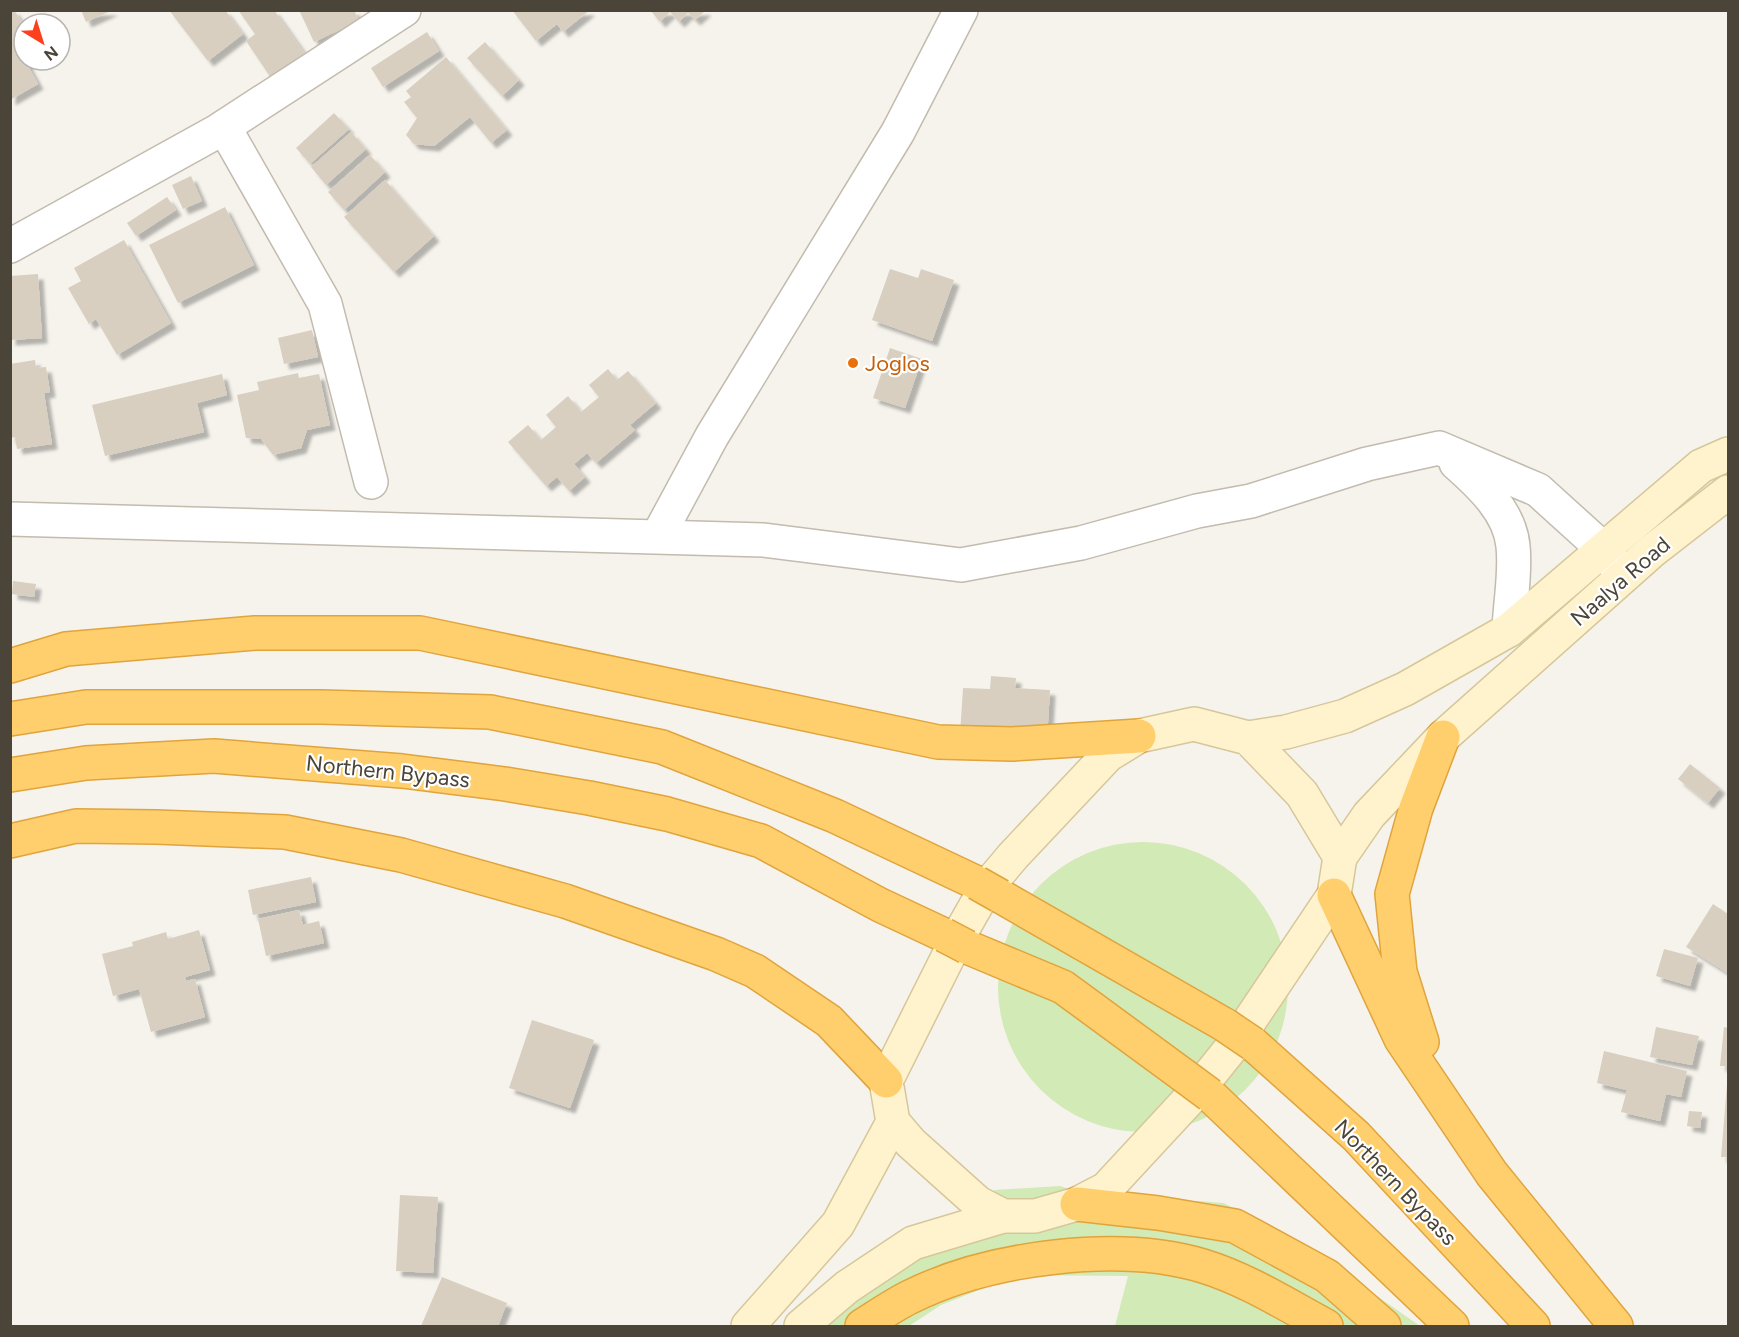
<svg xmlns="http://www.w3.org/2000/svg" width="1739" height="1337" font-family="Figtree,sans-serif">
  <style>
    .green { fill: #d2eab5 }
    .building { fill: #d8cfc1; filter: url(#shadow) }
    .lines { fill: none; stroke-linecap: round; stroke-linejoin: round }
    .minor-casing { stroke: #c2bbae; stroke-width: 36 }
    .tertiary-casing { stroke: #c2bbae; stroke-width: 36 }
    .secondary-casing { stroke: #d6c79b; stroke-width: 36 }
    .motorway-casing { stroke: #e0a43c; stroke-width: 36 }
    .minor { stroke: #fff; stroke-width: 33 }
    .tertiary { stroke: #fff; stroke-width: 33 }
    .secondary { stroke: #fff3cd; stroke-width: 33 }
    .motorway { stroke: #ffcf6e; stroke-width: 33 }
    .motorway-bridge-casing { stroke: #e0a43c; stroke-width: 36; stroke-linecap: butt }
    .motorway-bridge { stroke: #ffcf6e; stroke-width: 33 }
    .food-dot { fill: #e8710a; stroke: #fff; stroke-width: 2 }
    .labels { text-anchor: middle; stroke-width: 4.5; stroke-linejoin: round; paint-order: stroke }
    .food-label { font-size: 22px; fill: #c56008; stroke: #fff; text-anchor: start }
    .street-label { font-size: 22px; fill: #4b4439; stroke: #fff }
  </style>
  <defs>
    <filter id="shadow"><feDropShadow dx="5.5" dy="5.5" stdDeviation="1.5" flood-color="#0004"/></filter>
  </defs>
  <rect width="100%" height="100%" fill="#f6f3ec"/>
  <g class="green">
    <circle cx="1143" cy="987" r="145"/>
    <polygon points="1060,1186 1112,1204 1167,1205 1197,1201 1224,1203 1321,1257 1420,1326 1115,1326 1128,1276 1017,1275 941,1305 909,1326 817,1326 995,1190"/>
  </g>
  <g class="building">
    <polygon points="10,10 14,10 24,25 24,60 34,60 27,64 38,84 10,100"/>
    <polygon points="81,10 113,10 86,22"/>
    <polygon points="169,10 225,10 243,34 208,61"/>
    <polygon points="238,10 274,10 305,54 271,78 246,41 255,34"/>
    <polygon points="299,10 354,10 359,21 314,42"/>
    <polygon points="512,10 590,10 563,32 557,24 536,41"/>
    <polygon points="650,10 706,10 695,20 688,13 679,22 670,12 660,22"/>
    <polygon points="427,32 439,51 383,87 371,68"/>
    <polygon points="485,42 519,80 502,96 467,58"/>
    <polygon points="446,57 507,130 491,143 470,117 434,146 414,144 406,135 417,118 404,102 411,97 406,91"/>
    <polygon points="334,113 349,129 310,164 296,148"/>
    <polygon points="351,132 366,149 326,185 311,167"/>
    <polygon points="370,155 385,172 344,210 328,192"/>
    <polygon points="191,176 202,201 183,209 172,185"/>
    <polygon points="385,180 434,236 394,272 344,217"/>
    <polygon points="167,197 176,210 136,236 127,223"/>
    <polygon points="225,207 254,265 178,303 149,245"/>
    <polygon points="124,240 171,323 117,355 96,319 89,324 68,288 81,281 74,268"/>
    <polygon points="890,269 918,278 921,269 954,280 932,341 872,320"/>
    <polygon points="38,274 42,338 10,340 10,276"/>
    <polygon points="312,330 318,357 284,364 278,338"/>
    <polygon points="890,348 922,359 905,408 873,398"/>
    <polygon points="35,360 36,368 46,367 50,392 44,393 52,444 17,449 15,437 10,438 10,364"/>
    <polygon points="608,369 617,380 628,371 656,403 630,425 635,430 596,463 587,453 574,464 585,477 569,491 557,477 546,486 508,442 528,425 541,440 556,427 546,415 568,396 581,412 599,397 589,385"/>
    <polygon points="298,373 299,378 319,374 330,425 307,430 301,448 273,455 261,439 246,438 237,395 259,390 257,382"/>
    <polygon points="222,374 227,395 197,403 204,432 105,456 92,405"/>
    <polygon points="13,581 36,584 34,597 12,594"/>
    <polygon points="991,676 1016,678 1015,688 1050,690 1047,739 960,734 963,688 990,689"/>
    <polygon points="1690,764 1720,788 1708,803 1678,779"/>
    <polygon points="311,877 316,902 253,915 248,890"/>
    <polygon points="1713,904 1728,914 1728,973 1686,947"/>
    <polygon points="299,910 303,925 319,921 324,943 266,956 258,919"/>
    <polygon points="199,930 210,970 185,977 186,981 195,979 205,1017 151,1032 139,989 113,996 102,954 133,946 132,942 166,932 168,939"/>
    <polygon points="1664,949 1698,958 1690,986 1656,976"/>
    <polygon points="532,1020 594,1040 570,1108 509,1088"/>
    <polygon points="1656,1027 1699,1036 1692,1065 1650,1057"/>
    <polygon points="1724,1027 1728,1028 1728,1066 1720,1066"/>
    <polygon points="1604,1051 1687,1071 1681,1097 1666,1094 1660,1121 1621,1112 1627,1090 1597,1083"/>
    <polygon points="1727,1084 1728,1084 1728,1157 1721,1157"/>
    <polygon points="1689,1111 1702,1112 1700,1128 1687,1126"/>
    <polygon points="400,1195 438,1197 433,1273 396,1271"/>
    <polygon points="442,1277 507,1303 498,1326 421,1326"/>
  </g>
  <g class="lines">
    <g class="minor-casing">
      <g id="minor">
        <polyline points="224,127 325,304 371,482"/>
        <polyline points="10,246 216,132 404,10"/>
        <polyline points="658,536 712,436 898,132 961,10"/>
      </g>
    </g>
    <g class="tertiary-casing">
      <g id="tertiary">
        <path d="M1456,463c24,21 54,49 57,83 3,27 -3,57 -4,84"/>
        <polyline points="10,519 764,540 961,565 1081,543 1197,511 1251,501 1367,464 1439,448 1538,490 1602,548 1621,572"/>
      </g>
    </g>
    <g class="secondary-casing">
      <g id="secondary">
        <polygon points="1194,724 1248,738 1302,794 1340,857 1334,895 1232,1047 1195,1093 1106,1189 1077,1204 1035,1216 1003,1216 978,1203 911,1143 893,1122 886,1081 957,939 986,888 1013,856 1108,755 1139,736"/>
        <polyline points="1248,738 1286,732 1345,716 1405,689 1509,630 1701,466 1728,454"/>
        <polyline points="1340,857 1369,815 1443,737 1652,551 1728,492"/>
        <polyline points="748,1326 838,1224 893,1122"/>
        <polyline points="801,1326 847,1287 913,1243 1003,1216"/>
      </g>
    </g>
    <g class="motorway-casing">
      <g id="motorway">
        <polyline points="10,666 66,649 255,633 420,633 938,742 1012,744 1139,736"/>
        <polyline points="10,719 86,707 321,707 490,712 662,747 835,816 977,883"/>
        <polyline points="10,775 86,763 214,756 402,771 505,784 589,798 667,814 761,841 880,905 944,935"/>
        <polyline points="10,841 76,826 156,827 285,832 401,855 565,901 716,954 755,971 829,1021 886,1081"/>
        <polyline points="1334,895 1401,1039 1492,1174 1616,1326"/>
        <polyline points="1000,896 1225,1025"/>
        <polyline points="967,947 1063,987 1183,1075"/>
        <polyline points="1422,1042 1400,972 1392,894 1416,808 1443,737"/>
        <polyline points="1253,1044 1356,1136 1533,1326"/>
        <polyline points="1210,1095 1452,1326"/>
        <polyline points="1077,1204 1158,1213 1235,1226 1327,1276 1384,1326"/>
        <path d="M862,1326c16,-10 33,-22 50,-30 79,-39 207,-55 291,-30 43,13 84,39 123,60"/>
      </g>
    </g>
    <use href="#minor" class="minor"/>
    <use href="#tertiary" class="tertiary"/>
    <use href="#secondary" class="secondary"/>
    <use href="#motorway" class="motorway"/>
    <g class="motorway-bridge-casing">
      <g id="motorway-bridge">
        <polyline points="977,883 1000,896"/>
        <polyline points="944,935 967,947"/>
        <polyline points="1225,1025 1253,1044"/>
        <polyline points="1183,1075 1210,1095"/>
      </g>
    </g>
    <use href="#motorway-bridge" class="motorway-bridge"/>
  </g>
  <circle class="food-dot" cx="853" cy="363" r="6"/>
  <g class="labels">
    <g class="food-label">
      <text x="865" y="371">Joglos</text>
    </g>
    <g class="street-label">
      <text transform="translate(1620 581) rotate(-41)" y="8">Naalya Road</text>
      <text transform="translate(388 771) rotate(6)" y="8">Northern Bypass</text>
      <text transform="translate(1396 1182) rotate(46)" y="8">Northern Bypass</text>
    </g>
  </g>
  <rect width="1739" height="1337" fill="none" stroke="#4b4439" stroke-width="24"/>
  <g transform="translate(42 42) rotate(142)"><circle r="28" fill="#ffffff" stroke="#b7b4b0" stroke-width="1.5"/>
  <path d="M0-4.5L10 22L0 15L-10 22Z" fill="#fc3f1d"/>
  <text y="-9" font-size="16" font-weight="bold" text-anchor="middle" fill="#4b4439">N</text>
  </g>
</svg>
